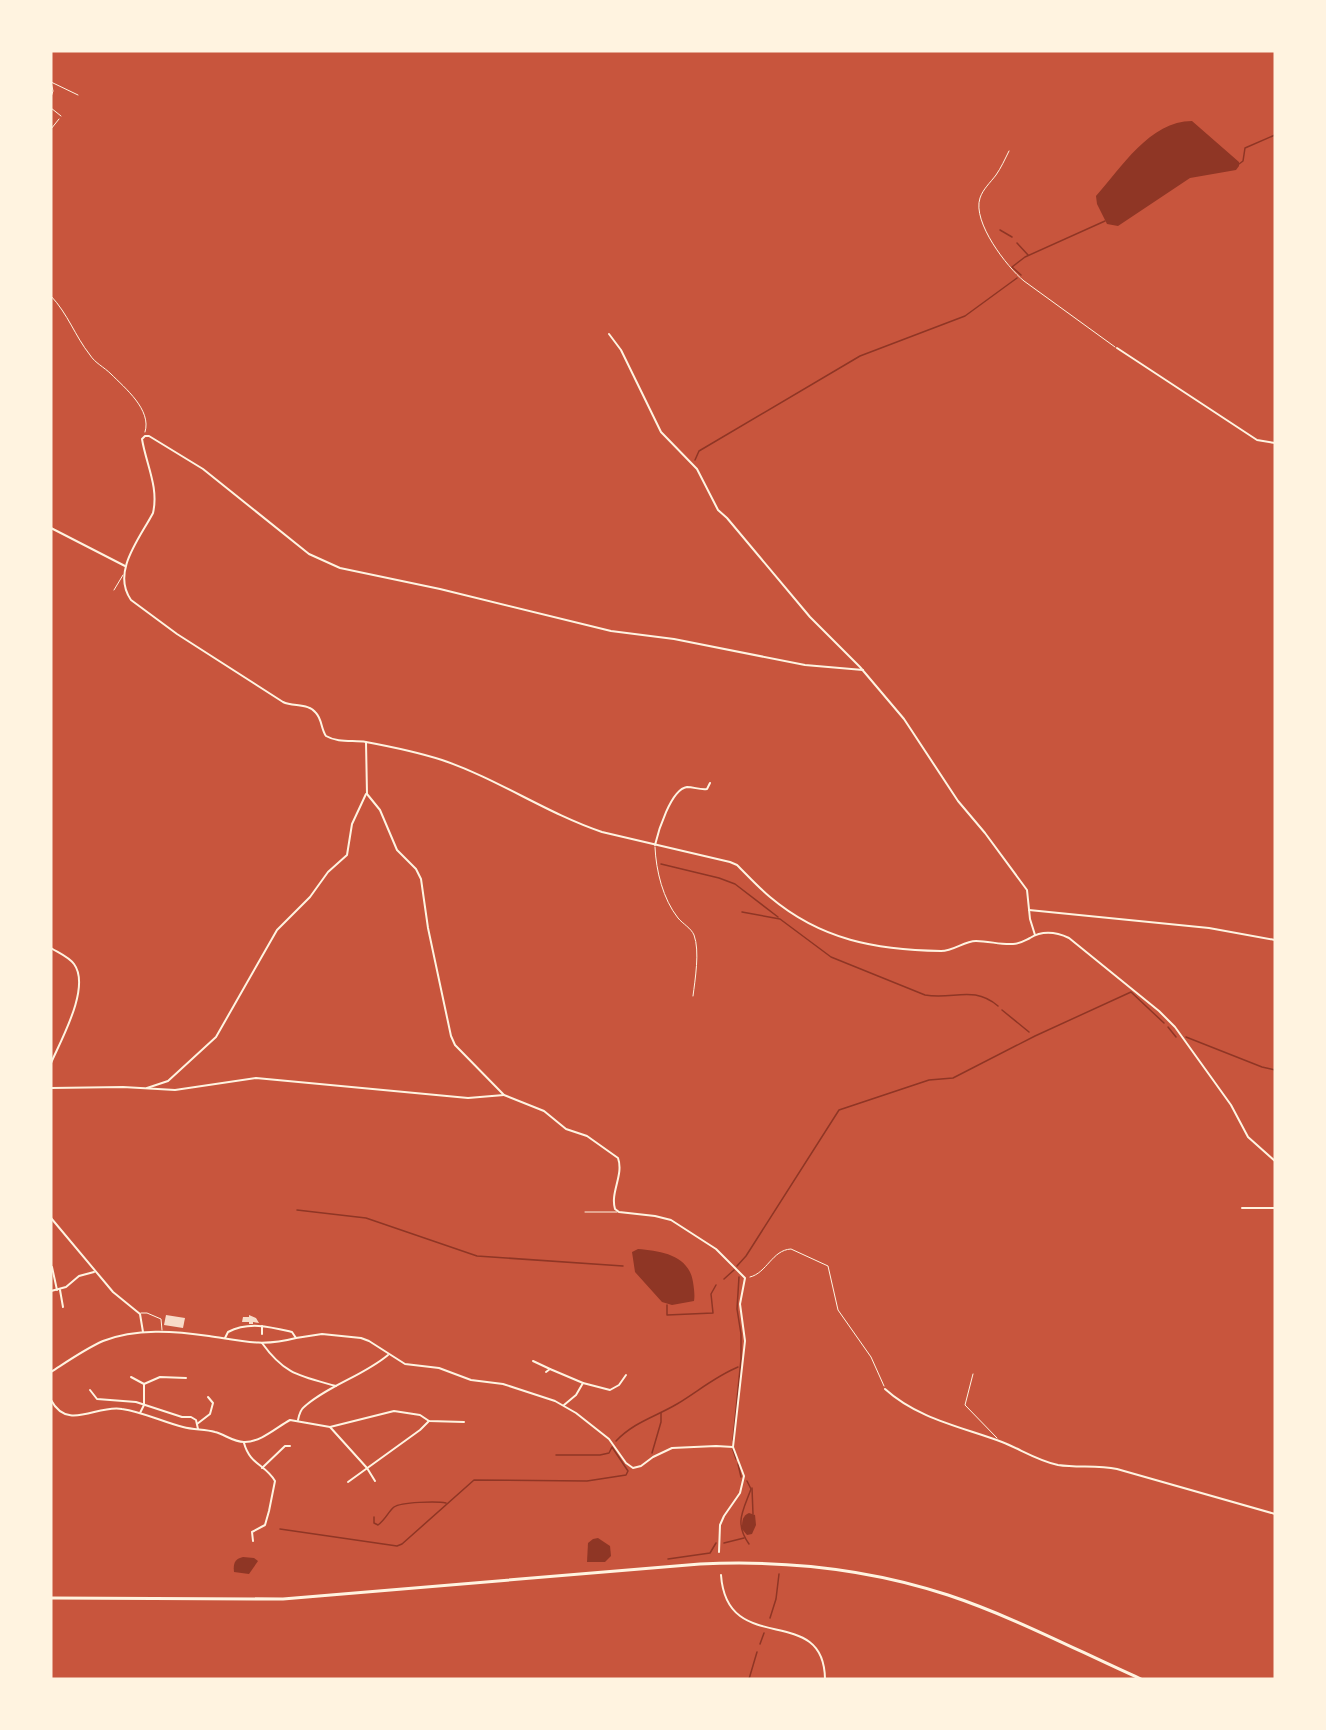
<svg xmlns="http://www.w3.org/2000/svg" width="1326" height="1730" font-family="'Crimson Pro',serif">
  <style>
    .water { fill: #8f3625 }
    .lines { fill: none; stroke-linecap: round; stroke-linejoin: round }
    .stream { stroke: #8f3625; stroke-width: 1.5 }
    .building { fill: #f7dbc8 }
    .path { stroke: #fff3e0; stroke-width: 1 }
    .service { stroke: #fff3e0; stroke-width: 1 }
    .minor { stroke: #fff3e0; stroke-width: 2 }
    .tertiary { stroke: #fff3e0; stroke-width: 2 }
    .trunk { stroke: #fff3e0; stroke-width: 3 }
  </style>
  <rect width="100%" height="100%" fill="#c8553d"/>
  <g class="water">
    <path d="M1192,121l47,41v4l-3,4 -46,8 -72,48 -11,-2 -10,-20 -1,-8c25,-28 54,-75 96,-75z"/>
    <path d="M638,1249c23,2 51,6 55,33 1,7 2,13 1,19l-22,4 -10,-3 -27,-30 -3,-20z"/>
    <path d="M749,1513l6,2 1,10 -4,9 -5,1 -5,-6c0,-7 0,-13 7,-16z"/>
    <polygon points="598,1538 610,1546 611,1556 605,1562 587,1562 588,1543 593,1539"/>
    <path d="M243,1557l11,1 4,3 -9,13 -15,-2c-1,-9 1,-13 9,-15z"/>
  </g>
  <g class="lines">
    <g class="stream">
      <polyline points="1239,164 1243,161 1245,148 1275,135"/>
      <polyline points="1000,230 1012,237"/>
      <polyline points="1017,243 1028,255"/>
      <polyline points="1021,275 1012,267 1025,257 1105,221"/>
      <polyline points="695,460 699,451 860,356 965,316 1017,278"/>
      <polyline points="661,864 719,878 735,884 778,917"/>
      <path d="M742,912l38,7 51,38 94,38c29,5 48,-10 73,11"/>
      <polyline points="1002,1010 1029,1032"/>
      <polyline points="1168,1027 1176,1037"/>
      <polyline points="1186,1037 1262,1067 1275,1070"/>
      <polyline points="297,1210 366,1218 477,1256 623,1266"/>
      <polyline points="737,1266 746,1256 839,1110 929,1080 953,1078 1035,1036 1131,992 1164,1023"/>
      <polyline points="724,1279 734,1270"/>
      <polyline points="667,1305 667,1315 713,1313 711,1294 716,1285"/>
      <polyline points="733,1440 741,1359 741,1334 737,1309 739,1277"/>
      <path d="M616,1441c18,-19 39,-24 61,-37 20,-12 39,-28 61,-37"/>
      <polyline points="733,1450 736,1459"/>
      <polyline points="652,1453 661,1422 661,1413"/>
      <polyline points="738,1464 741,1477"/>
      <path d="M747,1481l4,8c-8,22 -17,34 -2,55"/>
      <polyline points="752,1488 753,1514"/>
      <path d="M374,1517v6l4,2c8,-6 10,-13 16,-18 7,-5 43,-6 52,-4"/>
      <polyline points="280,1529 397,1546 402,1544 474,1480 587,1481 626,1475 628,1471 612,1447 609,1453 600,1455 556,1455"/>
      <polyline points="724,1543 744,1538"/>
      <polyline points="668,1559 710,1553 716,1543"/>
      <polyline points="770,1618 776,1599 779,1574"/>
      <polyline points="760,1644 764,1633"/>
      <polyline points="749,1679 757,1652"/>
    </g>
  </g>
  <g class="building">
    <polygon points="166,1315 185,1318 183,1328 164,1325"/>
    <polygon points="249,1315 256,1318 259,1323 253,1322 253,1324 249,1324 249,1322 242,1322 243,1317 249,1317"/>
  </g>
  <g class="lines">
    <g class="path">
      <polyline points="51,129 59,119"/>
      <path d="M51,296c17,18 24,40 39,59 5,8 14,12 21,19 14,14 41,36 34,58"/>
      <path d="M750,1277c17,-4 22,-27 41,-28l37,17 10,44 33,47 13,29"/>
    </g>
    <g class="service">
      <polyline points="51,82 78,95"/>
      <polyline points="51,82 53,91 51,97"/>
      <polyline points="51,108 61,116"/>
      <path d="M1009,151c-4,8 -8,17 -13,24 -6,8 -13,14 -16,23 -8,24 27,69 44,83l91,66"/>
      <polyline points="114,590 123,575"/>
      <path d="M655,847c1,24 8,52 23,71 5,6 13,10 16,17 6,16 1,45 -1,61"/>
      <polyline points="585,1212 617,1212"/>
      <polyline points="141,1313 147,1313 161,1319 162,1330"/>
      <polyline points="973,1374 965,1405 997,1438"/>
    </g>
    <g class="minor">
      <polyline points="609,334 621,350 661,432 697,469 718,510 727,518 810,617 860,667 904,719 958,801 985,833 1027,890 1030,919 1035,935"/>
      <polyline points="1117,348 1257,440 1275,443"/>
      <polyline points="51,528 125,566"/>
      <path d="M863,670l-58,-5 -131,-26 -63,-8 -171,-42 -100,-21 -31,-14 -106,-85 -54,-33h-4l-3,3c4,25 17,48 11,74 -13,25 -42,59 -22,87l46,34 106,68c10,5 26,1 33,11 6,6 5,16 10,23 12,7 27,4 40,6 27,5 51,10 76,18 56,19 104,53 160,72l128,30 7,3c11,11 21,22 33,32 51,43 106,53 171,54 13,0 23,-10 35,-10 13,0 25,4 37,3 7,0 11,-3 17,-6 13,-8 26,-6 39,0l90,73 16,16 56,78 17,32 27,24"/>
      <path d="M366,742l1,52 13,16 17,40 19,19 5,10 7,49 23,108 4,9 49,50 40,16 22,18 21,7 31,22c6,17 -8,34 -3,51l4,3 36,4 16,4 45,29 29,29 -5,26 5,37 -12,106 11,29 -4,17 -16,23 -4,9 -1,27"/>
      <path d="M655,845c3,-13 16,-56 32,-58 7,0 13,3 20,2l3,-6"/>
      <polyline points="1029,910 1209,928 1275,940"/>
      <polyline points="51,1088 123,1087 175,1090 256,1078 468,1098 504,1095"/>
      <polyline points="147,1088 168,1081 216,1037 277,930 310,897 328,872 347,855 352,824 366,794"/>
      <polyline points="1242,1208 1275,1208"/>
      <polyline points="51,1218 113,1292 140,1314 143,1332"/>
      <polyline points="52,1267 57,1290"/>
      <polyline points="60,1290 63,1307"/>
      <polyline points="51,1291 66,1287 79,1276 94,1272"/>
      <polyline points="262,1334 262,1326"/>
      <path d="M225,1338l3,-6c21,-11 43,-5 64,0l4,6 26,-4 39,4 8,3 36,23 34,4 32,12 32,4 52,17 21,12 33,26 17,24 7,5 8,-2 12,-9 19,-9 44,-2 17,1"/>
      <path d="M262,1343c23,32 38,33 74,43"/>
      <polyline points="533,1361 550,1369"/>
      <polyline points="546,1372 550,1369 583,1383"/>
      <polyline points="131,1377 144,1384"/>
      <polyline points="144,1384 160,1377 186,1378"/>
      <path d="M885,1389c33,30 77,38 117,53 18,7 36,19 56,23 19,3 39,0 59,4l158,45"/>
      <polyline points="90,1390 97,1399 136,1402 182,1417 191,1417 196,1420 198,1429"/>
      <path d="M51,1400c17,32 46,4 71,9 21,3 41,13 61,18 11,3 22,2 32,5 9,2 20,11 30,10 16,0 32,-15 45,-22l40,7 37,41 8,13"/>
      <polyline points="564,1405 576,1395 583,1383 610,1390 619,1385 626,1375"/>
      <polyline points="140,1413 144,1405 144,1384"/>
      <path d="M298,1420c1,-5 2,-10 6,-13 25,-22 59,-31 84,-52"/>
      <polyline points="197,1424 210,1414 213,1403 208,1397"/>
      <polyline points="330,1427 394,1411 420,1415 429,1421 464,1422"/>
      <path d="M244,1443c6,22 21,21 31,38l-6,30 -4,14 -13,7 1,9"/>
      <polyline points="262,1468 285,1446 290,1446"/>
      <polyline points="348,1482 420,1430 429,1421"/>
      <path d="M721,1575c6,84 103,26 104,104"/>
    </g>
    <g class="tertiary">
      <path d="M51,948c8,5 18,9 23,16 17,23 -13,76 -23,99"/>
      <path d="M51,1372c17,-11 34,-23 52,-31 33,-13 72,-10 106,-5 33,5 53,11 87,2"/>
    </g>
    <path class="trunk" d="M51,1598l232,1 417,-35c83,-4 169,5 248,31 66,22 130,56 193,84"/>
  </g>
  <rect width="1326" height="1730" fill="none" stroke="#fff3e0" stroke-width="105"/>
</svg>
